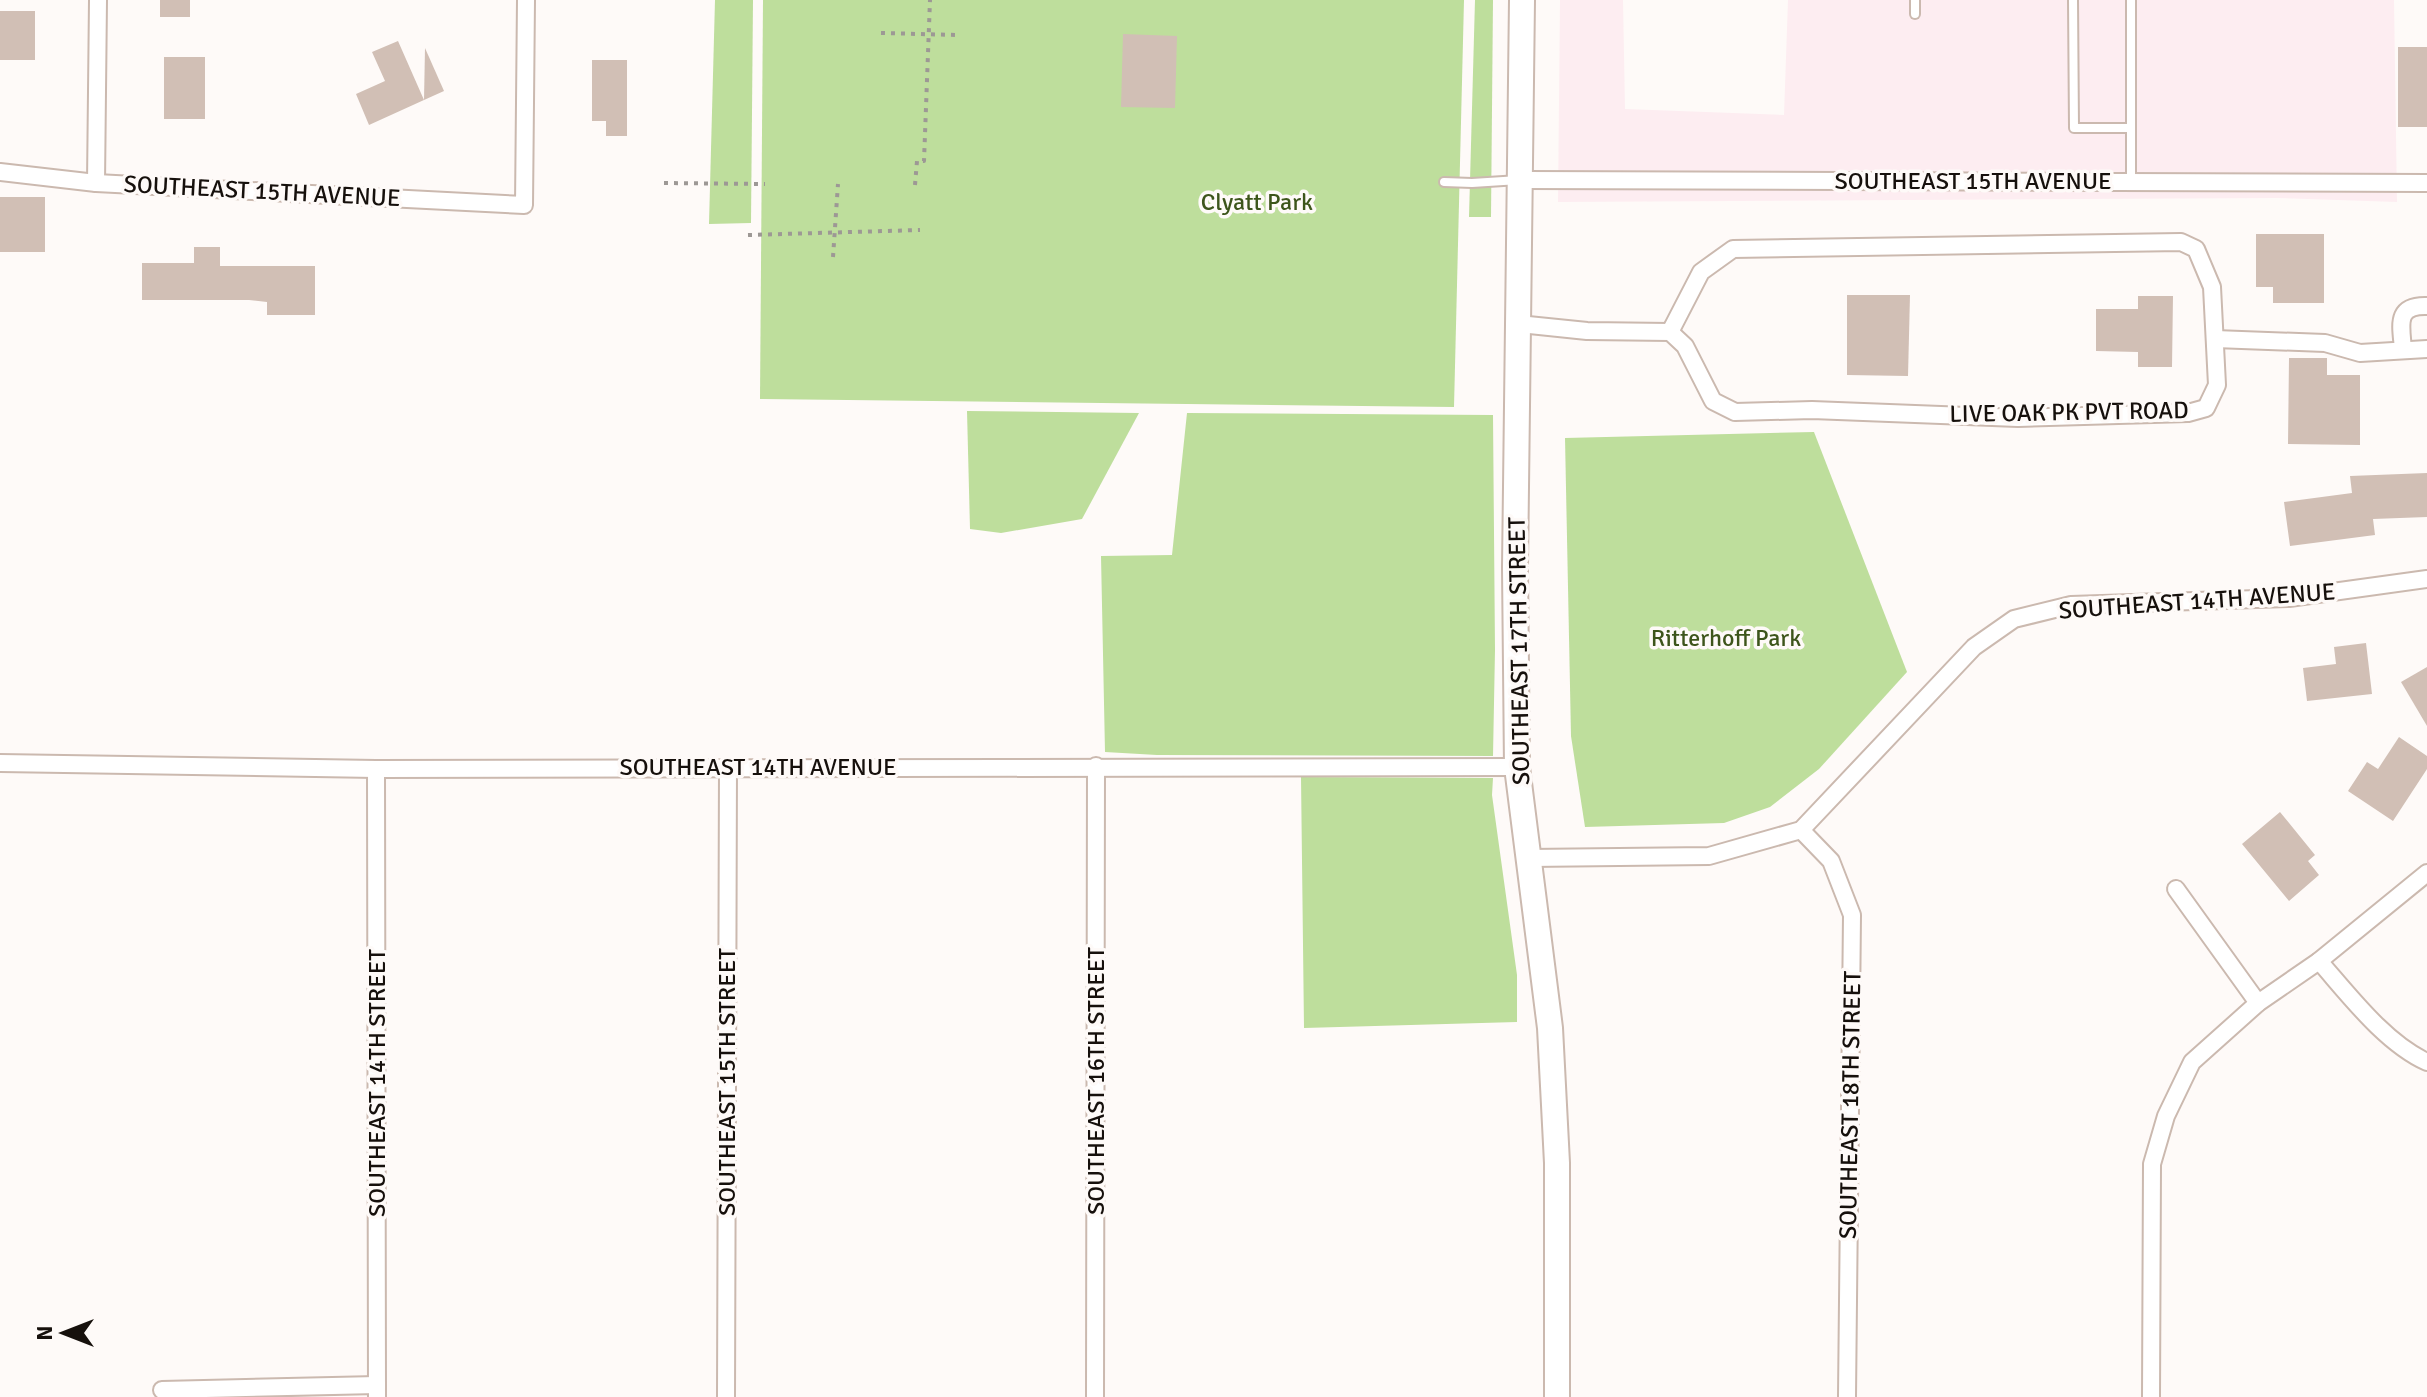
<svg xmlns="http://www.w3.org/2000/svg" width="2427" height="1397" font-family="Signika,sans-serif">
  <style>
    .commercial { fill: #fdedf1 }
    .green { fill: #bede9c }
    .building { fill: #d1bfb5 }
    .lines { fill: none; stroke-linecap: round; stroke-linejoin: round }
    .lane-casing { stroke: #cbb9af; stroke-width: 12 }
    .street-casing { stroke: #cbb9af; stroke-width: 20 }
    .secondary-casing { stroke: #cbb9af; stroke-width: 28 }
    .path { stroke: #9d9895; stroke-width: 4; stroke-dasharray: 4 6; stroke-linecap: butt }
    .lane { stroke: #fff; stroke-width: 8 }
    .street { stroke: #fff; stroke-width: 16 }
    .secondary { stroke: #fff; stroke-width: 24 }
    .labels { text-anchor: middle; stroke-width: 7; stroke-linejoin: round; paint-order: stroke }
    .street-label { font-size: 24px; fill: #16100c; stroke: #fefaf8 }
    .park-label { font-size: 24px; fill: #3d551b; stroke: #fefaf8 }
  </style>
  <rect width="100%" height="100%" fill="#fefaf8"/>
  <polygon class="commercial" points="1560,0 1623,0 1625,109 1784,115 1788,0 2394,0 2397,202 2277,198 1558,202"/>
  <g class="green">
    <polygon points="715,0 753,0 751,223 709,224"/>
    <polygon points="763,0 1464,0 1454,407 760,399"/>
    <polygon points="1475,0 1493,0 1491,217 1469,217"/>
    <polygon points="967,411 1139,413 1082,519 1001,533 970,529"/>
    <polygon points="1187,413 1493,415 1495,650 1493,756 1157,755 1105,752 1101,556 1172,555"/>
    <polygon points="1814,432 1907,672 1819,769 1770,807 1724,823 1585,827 1571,736 1565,438"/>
    <polygon points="1301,777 1493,778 1492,795 1517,975 1517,1022 1304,1028"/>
  </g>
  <g class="building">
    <rect x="160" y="0" width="30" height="17"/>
    <rect x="0" y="11" width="35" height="49"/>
    <polygon points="1123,34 1177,36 1175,108 1121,107"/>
    <polygon points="398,41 424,100 369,125 356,94 385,81 372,52"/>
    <rect x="2398" y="47" width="29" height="80"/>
    <polygon points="425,48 444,91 424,100"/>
    <rect x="164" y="57" width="41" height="62"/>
    <polygon points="592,60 627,60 627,136 606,136 606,121 592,121"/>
    <rect x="0" y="197" width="45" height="55"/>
    <polygon points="2256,234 2324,234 2324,303 2273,303 2273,287 2256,287"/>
    <polygon points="194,247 220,247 220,266 315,266 315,315 267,315 267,302 249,300 142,300 142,263 194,263"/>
    <polygon points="1847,295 1910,295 1908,376 1847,375"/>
    <polygon points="2138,296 2173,296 2172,367 2138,367 2138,352 2096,351 2096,309 2138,309"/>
    <polygon points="2289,358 2327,358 2327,375 2360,375 2360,445 2288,444"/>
    <polygon points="2427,473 2427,517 2373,519 2375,535 2290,546 2284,502 2352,493 2350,476"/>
    <polygon points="2366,643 2372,694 2307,701 2303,668 2336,664 2334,647"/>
    <polygon points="2427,667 2427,726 2401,682"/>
    <polygon points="2399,737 2427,756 2427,769 2393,821 2348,791 2367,762 2378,769"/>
    <polygon points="2280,812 2315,855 2308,861 2319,875 2289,901 2242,844"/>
  </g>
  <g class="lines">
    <g class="lane-casing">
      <g id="lane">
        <polyline points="1915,0 1915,14"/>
        <polyline points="2073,0 2074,128 2131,128"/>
        <polyline points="2131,0 2131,181"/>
        <polyline points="1444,182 1472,183 1519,180"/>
      </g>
    </g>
    <g class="street-casing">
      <g id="street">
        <polyline points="0,172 96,183 524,205 526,0"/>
        <polyline points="1519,180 2427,183"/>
        <polyline points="96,183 98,0"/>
        <polyline points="1519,324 1587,331 1670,332 1701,272 1733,249 2181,242 2196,249 2212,287 2217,385 2206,408 2188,413 2018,418 1812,410 1735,412 1713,401 1685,346 1670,332"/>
        <polyline points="2215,339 2325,343 2360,353 2427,349"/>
        <path d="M2403,349c-2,-24 -8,-44 24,-43"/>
        <polyline points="0,763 376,769 1517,767"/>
        <polyline points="376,769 377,1397"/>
        <polyline points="1801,830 1831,861 1852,915 1847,1397"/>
        <polyline points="1529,858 1709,856 1801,830 1974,647 2014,619 2071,605 2289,598 2427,579"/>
        <polyline points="2176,889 2258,1003"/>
        <path d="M2319,961c30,34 66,82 108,101"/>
        <polyline points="162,1390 377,1385"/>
        <polyline points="726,1397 728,767"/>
        <polyline points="1095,1397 1096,766"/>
        <polyline points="2151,1397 2152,1164 2166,1116 2192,1062 2258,1003 2319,961 2427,873"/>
      </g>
    </g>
    <g class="secondary-casing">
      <polyline id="secondary" points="1522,0 1515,568 1517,767 1550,1028 1557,1163 1557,1397"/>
    </g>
    <g class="path">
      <polyline points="881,33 958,35"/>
      <polyline points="664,183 765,184"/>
      <polyline points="915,185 917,161 924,161 930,0"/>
      <polyline points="748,235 920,230"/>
      <polyline points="833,257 838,184"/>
    </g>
    <use href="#lane" class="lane"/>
    <use href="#street" class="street"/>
    <use href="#secondary" class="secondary"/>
  </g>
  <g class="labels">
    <g class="street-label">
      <text x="1973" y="189">SOUTHEAST 15TH AVENUE</text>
      <text transform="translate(262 191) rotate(3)" y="8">SOUTHEAST 15TH AVENUE</text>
      <text transform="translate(2069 412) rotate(-1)" y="8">LIVE OAK PK PVT ROAD</text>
      <text transform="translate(2197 601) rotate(-4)" y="8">SOUTHEAST 14TH AVENUE</text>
      <text transform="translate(1519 651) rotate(-91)" y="8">SOUTHEAST 17TH STREET</text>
      <text x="758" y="775">SOUTHEAST 14TH AVENUE</text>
      <text transform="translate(1096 1081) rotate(-90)" y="8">SOUTHEAST 16TH STREET</text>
      <text transform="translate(727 1082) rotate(-90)" y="8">SOUTHEAST 15TH STREET</text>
      <text transform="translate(377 1083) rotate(-90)" y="8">SOUTHEAST 14TH STREET</text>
      <text transform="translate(1850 1105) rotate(-89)" y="8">SOUTHEAST 18TH STREET</text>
    </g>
    <g class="park-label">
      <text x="1257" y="210">Clyatt Park</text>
      <text x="1726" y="646">Ritterhoff Park</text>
    </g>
  </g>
  <g transform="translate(64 1333) rotate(270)" stroke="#fefaf8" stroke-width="6" paint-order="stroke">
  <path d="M0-6L14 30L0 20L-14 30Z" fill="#16100c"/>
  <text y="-12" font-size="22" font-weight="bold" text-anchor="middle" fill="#16100c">N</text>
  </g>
</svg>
